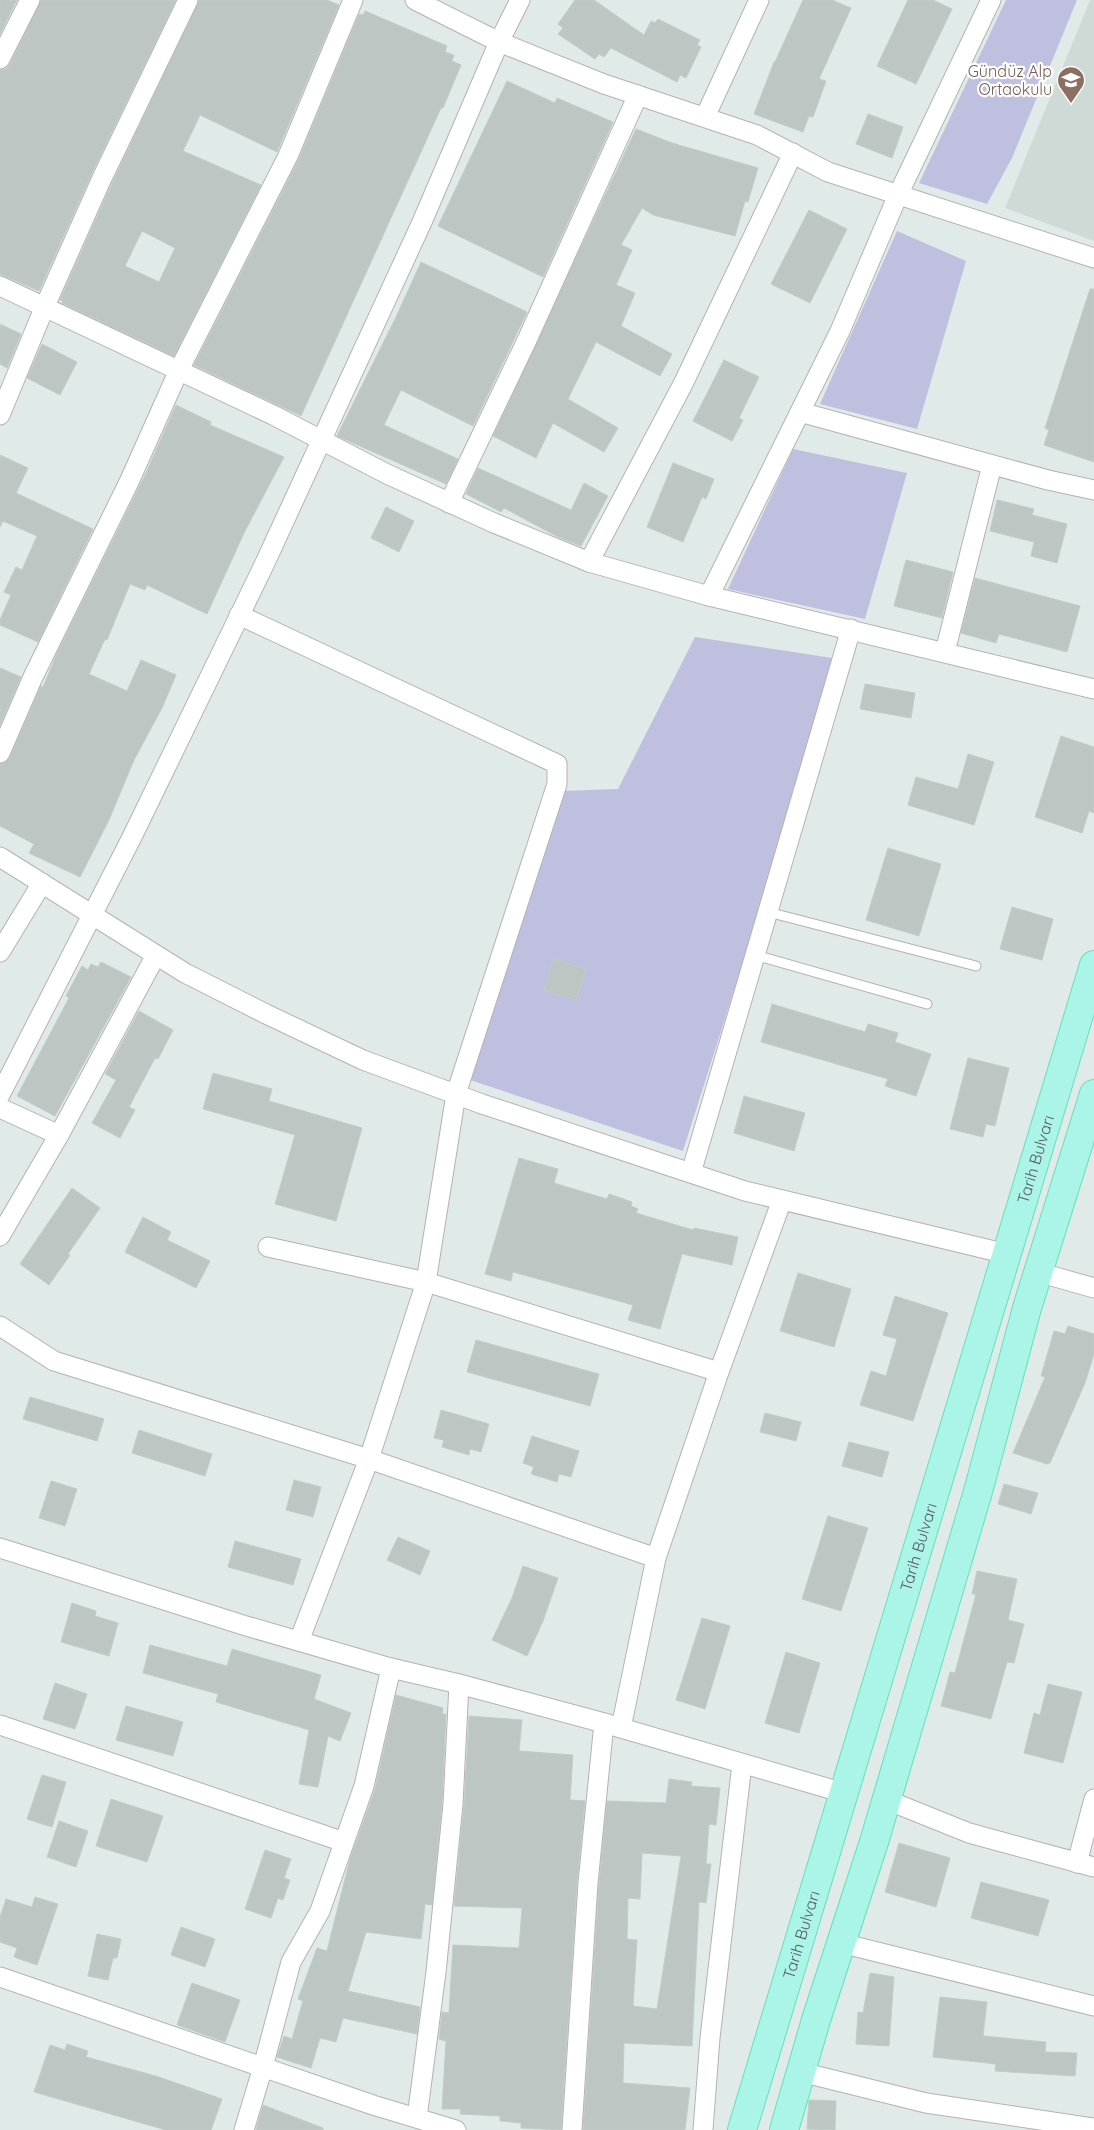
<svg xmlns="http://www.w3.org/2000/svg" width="1094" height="2130" font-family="Quicksand,sans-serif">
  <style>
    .education { fill: #cfdad6 }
    .green { fill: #bfc0df }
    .building { fill: #bdc6c2; stroke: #bfcec9; fill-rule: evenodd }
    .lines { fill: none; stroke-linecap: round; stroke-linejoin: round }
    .service-casing { stroke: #b7b1b3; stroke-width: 11 }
    .minor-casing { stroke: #b7b1b3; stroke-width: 21 }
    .primary-casing { stroke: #63e0ba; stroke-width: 30 }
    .service { stroke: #fff; stroke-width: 9 }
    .minor { stroke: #fff; stroke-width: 19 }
    .primary { stroke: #aaf5e7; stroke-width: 28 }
    .labels { text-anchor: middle; stroke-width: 4.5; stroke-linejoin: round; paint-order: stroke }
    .education-label { font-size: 16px; fill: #785e54; stroke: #fff; text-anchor: end }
    .street-label { font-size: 16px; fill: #5f595c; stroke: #fff }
  </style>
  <rect width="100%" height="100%" fill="#e0eae8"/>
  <polygon class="education" points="1090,0 1094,0 1094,241 1005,208"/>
  <g class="green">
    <polygon points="1006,0 1077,0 1012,158 987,204 919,183"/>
    <polygon points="897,231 966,261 917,429 820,404"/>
    <polygon points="793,449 907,473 865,619 728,589"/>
    <polygon points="695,637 839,659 683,1151 470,1080 562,791 618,789"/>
  </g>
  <g class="building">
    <polygon points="0,0 17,0 0,34"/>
    <polygon points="41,0 176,0 92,173 39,291 0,274 0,70 6,69 10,64"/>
    <path d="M199,0h128l12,5 -62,147 -77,-37 -17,36 78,34 -87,171 -112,-53 1,-2 -3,-1 52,-117zM142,231l33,17 -16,34 -34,-16z"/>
    <polygon points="575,0 594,0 644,35 651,21 655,23 658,19 700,40 697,45 701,47 686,78 680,75 677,82 611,48 604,57 599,54 595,59 558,34 563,28 558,24"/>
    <polygon points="803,0 832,0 851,8 819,79 826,81 813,117 809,116 803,132 754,114 774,62 775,62"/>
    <polygon points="908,0 933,0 952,9 916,84 877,66"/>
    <polygon points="365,11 447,46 445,52 454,55 452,61 461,65 443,108 441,108 301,416 194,365 298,161 359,14 363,15"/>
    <polygon points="507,81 555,103 557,98 613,122 543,277 438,226"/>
    <polygon points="868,114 903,127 892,158 856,144"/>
    <polygon points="636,129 672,143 758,168 748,202 745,201 735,236 653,215 642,208 621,245 632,250 616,285 635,293 621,326 672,354 660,376 596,342 568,399 618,428 604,452 553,423 536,458 493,436"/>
    <polygon points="809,210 847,229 810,303 771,284"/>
    <polygon points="421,262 527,312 473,426 401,390 384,425 458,459 446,484 337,436 396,317"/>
    <polygon points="1090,289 1094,289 1094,462 1044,445 1049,430 1045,428"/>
    <polygon points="0,324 21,334 7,368 0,364"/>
    <polygon points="42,344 77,362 60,395 27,378"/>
    <polygon points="724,360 759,377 739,418 743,420 732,441 693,421"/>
    <polygon points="176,405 211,422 210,425 284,457 245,531 207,614 147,585 145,590 130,584 107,640 105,639 89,674 127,691 141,660 176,675 162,708 134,760 109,820 80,877 29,853 34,844 0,826 0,764 6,762 10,757 41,686 43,687 58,651 146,473"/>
    <polygon points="0,455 28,468 16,493 93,529 38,642 0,625 0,620 11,595 4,592 16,567 22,570 37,536 3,521 0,527"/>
    <polygon points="673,463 714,479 706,499 702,497 683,542 647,527"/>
    <polygon points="478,468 571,510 584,483 608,496 581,546 558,537 504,508 501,512 466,494"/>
    <polygon points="997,500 1034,509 1032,515 1067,524 1057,563 1031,556 1034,542 990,531"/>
    <polygon points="386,507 414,521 399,552 371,538"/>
    <polygon points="906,560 953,572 942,618 894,606"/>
    <polygon points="975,578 1080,606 1067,652 999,634 996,643 961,633"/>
    <polygon points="0,668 21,677 0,725"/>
    <polygon points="865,684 915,693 911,718 860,709"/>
    <polygon points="1061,736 1094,747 1094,813 1089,811 1082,833 1035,817"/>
    <polygon points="968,754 994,762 974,825 908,805 916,777 958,789"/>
    <polygon points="888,848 941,864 919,936 866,920"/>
    <polygon points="1012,907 1053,919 1042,960 1000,949"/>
    <polygon points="554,959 586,969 576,1000 544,990"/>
    <polygon points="101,962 131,977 55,1116 17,1096 69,998 66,996 82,966 88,970 91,964 98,967"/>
    <polygon points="772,1004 865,1032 868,1024 898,1033 895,1042 931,1054 916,1096 885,1086 888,1079 761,1042"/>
    <polygon points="139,1011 173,1030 158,1059 155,1058 129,1107 135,1110 120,1138 92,1123 116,1080 105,1074"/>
    <polygon points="968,1058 1009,1068 995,1126 986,1124 983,1137 950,1129"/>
    <polygon points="213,1073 272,1089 269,1101 362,1128 336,1221 275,1204 295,1135 203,1109"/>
    <polygon points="744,1096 805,1113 794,1151 734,1133"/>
    <polygon points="519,1158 558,1169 554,1183 607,1199 609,1194 632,1202 631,1206 638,1209 636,1213 693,1230 694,1228 738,1237 732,1265 682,1254 660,1329 628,1320 633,1305 513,1272 511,1281 485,1274"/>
    <polygon points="72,1188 100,1208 68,1254 70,1255 49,1285 20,1264"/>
    <polygon points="143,1217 171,1232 167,1240 210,1261 196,1288 125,1252"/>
    <polygon points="798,1273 851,1289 834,1347 780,1331"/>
    <polygon points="895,1296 948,1313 913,1421 860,1405 871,1371 886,1376 897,1339 883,1335"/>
    <polygon points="1068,1326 1094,1334 1094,1354 1085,1383 1050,1463 1047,1464 1013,1453 1045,1377 1041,1376 1054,1331 1065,1334"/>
    <polygon points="476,1340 599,1374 590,1406 467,1372"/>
    <polygon points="30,1397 104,1419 97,1441 23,1419"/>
    <polygon points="441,1410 489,1424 481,1452 470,1449 469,1455 442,1447 444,1440 434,1438"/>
    <polygon points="765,1413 801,1422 796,1441 760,1432"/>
    <polygon points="139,1430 212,1454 205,1476 132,1453"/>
    <polygon points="532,1436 579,1451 571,1477 559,1474 557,1482 531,1474 534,1467 523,1463"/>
    <polygon points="849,1442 889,1452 882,1477 842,1466"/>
    <polygon points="294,1480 321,1487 313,1517 286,1510"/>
    <polygon points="51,1481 77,1489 65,1526 39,1518"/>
    <polygon points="1004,1484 1038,1493 1031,1514 998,1504"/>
    <polygon points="828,1516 868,1528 841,1611 802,1599"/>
    <polygon points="398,1537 430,1551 420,1575 387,1560"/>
    <polygon points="235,1541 301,1559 293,1585 228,1567"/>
    <polygon points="523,1566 558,1578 543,1621 527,1656 492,1640 512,1598"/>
    <polygon points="977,1571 1017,1579 1008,1620 1024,1624 1014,1663 1007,1662 991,1719 941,1706 950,1672 955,1673 976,1594 972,1594"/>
    <polygon points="72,1603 96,1611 95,1616 118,1623 109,1656 61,1642"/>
    <polygon points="702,1618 730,1626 705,1709 676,1700"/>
    <polygon points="150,1645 227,1666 232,1649 321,1675 314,1699 351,1713 340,1741 328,1736 318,1787 299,1784 309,1730 216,1702 218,1694 143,1673"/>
    <polygon points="786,1652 820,1663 799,1733 765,1723"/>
    <polygon points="55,1683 87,1694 75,1729 43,1719"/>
    <polygon points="1048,1684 1082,1692 1063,1763 1024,1753 1034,1713 1040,1715"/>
    <polygon points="396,1695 443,1708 442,1714 446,1714 442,1803 432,1905 425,1904 421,1939 366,1932 348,1991 420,2007 417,2034 343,2018 336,2042 320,2038 311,2068 277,2057 284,2036 292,2039 303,2001 298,1999 317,1948 327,1951 350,1859 375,1789"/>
    <polygon points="126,1706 183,1722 173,1756 116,1740"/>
    <polygon points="469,1716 522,1720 519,1751 573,1755 570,1800 585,1801 577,1882 561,2130 521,2128 521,2123 500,2121 500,2116 460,2114 461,2109 442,2109 446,2041 439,2039 442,2012 449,2013 453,1945 519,1948 522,1908 454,1906 464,1805"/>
    <polygon points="42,1775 66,1782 52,1827 27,1819"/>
    <path d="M669,1779l23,3 -1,4 29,2 -4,37 -7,-1 -3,40h5l-5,39 -7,-1 -7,144 -68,-3 -1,40 67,5 -5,42h-102l16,-246 8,-83 59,2zM642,1853l39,3 -24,153 -24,-3 4,-66 -10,-1 1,-41 12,1z"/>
    <polygon points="111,1799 163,1816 147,1862 96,1846"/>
    <polygon points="59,1821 88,1831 76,1867 47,1857"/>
    <polygon points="899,1843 950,1858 936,1907 885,1892"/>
    <polygon points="265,1850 291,1859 284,1878 290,1880 283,1900 278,1898 271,1918 245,1909"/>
    <polygon points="981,1882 1049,1900 1038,1936 971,1918"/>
    <polygon points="35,1897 58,1904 37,1965 14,1957 17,1948 0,1942 0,1917 6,1899 32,1907"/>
    <polygon points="181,1927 215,1939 205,1967 171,1955"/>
    <polygon points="97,1934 121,1939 117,1958 113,1958 108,1980 88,1976"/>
    <polygon points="870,1973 894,1977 889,2046 856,2044 858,2012 863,2013"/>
    <polygon points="192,1983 240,2000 225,2042 177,2025"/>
    <polygon points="940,1997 987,2002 983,2036 1046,2042 1045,2052 1077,2053 1075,2076 995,2071 996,2064 933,2057"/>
    <polygon points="67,2044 88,2051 86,2057 156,2076 222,2099 211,2130 166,2130 34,2092 50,2045 65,2050"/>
    <polygon points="809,2100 836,2101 835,2130 807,2129"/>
    <polygon points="263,2105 323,2128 323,2130 256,2130"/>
  </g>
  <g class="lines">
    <g class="service-casing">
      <g id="service">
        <polyline points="768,912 976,966"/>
        <polyline points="755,955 927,1004"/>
      </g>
    </g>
    <g class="minor-casing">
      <g id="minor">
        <polyline points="415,0 499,42 604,84 757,135 828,172 1094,258"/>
        <polyline points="0,59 30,0"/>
        <polyline points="705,117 759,0"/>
        <polyline points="0,286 273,415 387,474 494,523 589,562 709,596 1094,689"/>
        <polyline points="800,412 1048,480 1094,490"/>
        <polyline points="0,415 45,306 102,178 188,0"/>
        <polyline points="449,503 527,340 638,95"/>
        <polyline points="589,562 683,384 793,153"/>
        <polyline points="709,596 840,331 898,195 991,0"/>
        <polyline points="239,615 557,764 557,784 456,1094 426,1282 268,1247"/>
        <polyline points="945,652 992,465"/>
        <polyline points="0,753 33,677 129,482 179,370 288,156 353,0"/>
        <polyline points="0,857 185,973 266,1014 363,1060 482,1104 745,1191 1007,1254"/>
        <polyline points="0,952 42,883"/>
        <polyline points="0,1095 132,837 264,565 422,222 499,42 520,0"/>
        <polyline points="0,1108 59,1135"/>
        <polyline points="691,1173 851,629"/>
        <polyline points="0,1236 59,1135 156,955"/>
        <polyline points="1038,1272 1094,1288"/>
        <polyline points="0,1326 54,1361 369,1459 656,1558"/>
        <polyline points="0,1548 243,1625 391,1668 459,1684 604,1723 844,1793"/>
        <polyline points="299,1641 369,1459 426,1282 719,1372"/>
        <polyline points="0,1725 344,1842"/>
        <polyline points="621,1728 656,1558 719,1372 782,1200"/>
        <polyline points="887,1800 969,1833 1094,1867"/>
        <polyline points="1077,1863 1094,1799"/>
        <polyline points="841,1943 1094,2006"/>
        <polyline points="0,1977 373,2105 456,2130"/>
        <polyline points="801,2072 926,2103 1094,2128"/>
        <polyline points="417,2118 436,1972 453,1804 459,1684"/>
        <polyline points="244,2130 263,2067 291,1962 320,1911 364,1786 391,1668"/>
        <polyline points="572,2130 588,1883 604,1723"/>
        <polyline points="703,2130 710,2038 742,1764"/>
      </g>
    </g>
    <g class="primary-casing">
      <g id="primary">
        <path id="s1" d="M742,2130l352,-1165"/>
        <polyline points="784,2130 816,2020 874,1842 979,1488 1027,1308 1094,1094"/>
      </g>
    </g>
    <use href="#service" class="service"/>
    <use href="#minor" class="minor"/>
    <use href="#primary" class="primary"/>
  </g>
  <defs>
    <g id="school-pin" transform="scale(1.4375)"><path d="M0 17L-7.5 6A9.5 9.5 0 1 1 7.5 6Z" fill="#8d6e63" stroke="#fff"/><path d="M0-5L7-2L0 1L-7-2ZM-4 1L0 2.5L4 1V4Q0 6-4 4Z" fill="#fff"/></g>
  </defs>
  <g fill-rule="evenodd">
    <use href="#school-pin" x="1071" y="80"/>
  </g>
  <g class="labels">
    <g class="education-label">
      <text x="1052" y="77">Gündüz Alp<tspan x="1052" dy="18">Ortaokulu</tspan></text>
    </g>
    <g class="street-label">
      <text dy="6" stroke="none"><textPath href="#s1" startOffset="1014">Tarih Bulvarı</textPath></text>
      <text dy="6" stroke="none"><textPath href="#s1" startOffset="609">Tarih Bulvarı</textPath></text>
      <text dy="6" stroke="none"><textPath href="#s1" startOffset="204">Tarih Bulvarı</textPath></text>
    </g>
  </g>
</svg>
